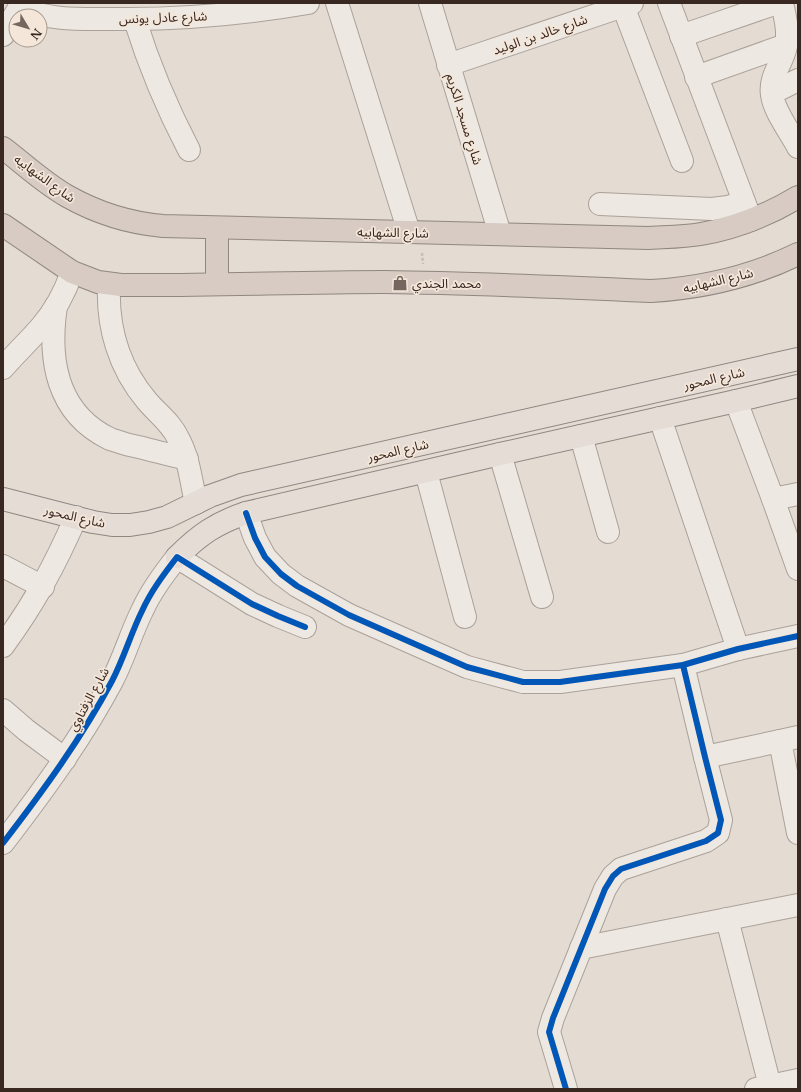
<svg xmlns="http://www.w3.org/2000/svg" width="801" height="1092" font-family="'Libre Baskerville','Noto Sans Arabic',serif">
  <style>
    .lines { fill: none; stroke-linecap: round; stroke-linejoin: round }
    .minor-casing { stroke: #aaa19a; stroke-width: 24 }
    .major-casing { stroke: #908781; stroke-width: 24 }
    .highway-casing { stroke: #908781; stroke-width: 24 }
    .path { stroke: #c6bfb9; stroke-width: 2.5; stroke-dasharray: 3 2; stroke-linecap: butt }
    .minor { stroke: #ede8e2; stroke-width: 22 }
    .major { stroke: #e4dcd5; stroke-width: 22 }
    .highway { stroke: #d7cbc3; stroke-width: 22 }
    .cycleway-casing { stroke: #f4e7d9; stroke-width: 8 }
    .cycleway { stroke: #0057b8; stroke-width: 6 }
    .labels { text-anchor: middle; stroke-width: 3.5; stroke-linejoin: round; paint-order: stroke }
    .street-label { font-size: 13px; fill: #392822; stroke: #f4e7d9 }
    .poi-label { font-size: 13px; fill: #392822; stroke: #f4e7d9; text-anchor: start }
  </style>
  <rect width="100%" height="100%" fill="#e4dbd2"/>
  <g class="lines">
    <g class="minor-casing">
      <g id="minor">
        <polyline points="337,3 409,232"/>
        <polyline points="430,3 500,234"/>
        <polyline points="669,3 751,220"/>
        <path d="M782,3c3,14 7,28 4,43 -3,17 -17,30 -14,49 2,16 18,37 26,52"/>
        <polyline points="623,6 682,161"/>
        <path d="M19,8c34,13 60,11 96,11 65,1 129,-5 193,-16"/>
        <path d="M135,20c14,45 32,88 54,130"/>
        <polyline points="3,35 22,3"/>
        <polyline points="681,36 777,3"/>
        <polyline points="448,65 632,3"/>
        <polyline points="696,77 786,45"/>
        <polyline points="772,93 798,80"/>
        <polyline points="600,204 712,209 728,207 744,202"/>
        <path d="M109,284c-2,43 10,84 38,117 10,12 24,22 31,37 11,20 13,43 18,65"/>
        <path d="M56,306c-8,53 0,107 54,133 11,4 22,7 33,9 14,4 29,7 44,11"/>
        <path d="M3,368c12,-14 26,-27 38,-41 14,-16 24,-35 31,-55"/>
        <polyline points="736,401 773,499 798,569"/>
        <polyline points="660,418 738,649"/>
        <polyline points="581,436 608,532"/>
        <polyline points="500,454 542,597"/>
        <polyline points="426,472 465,617"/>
        <polyline points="773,499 798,494"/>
        <polyline points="246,513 255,538 265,557 281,574 297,586 349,615 467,667 523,682 560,682 683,665 738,649 798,636"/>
        <polyline points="3,566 43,587"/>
        <path d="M3,646c31,-42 52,-81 73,-129"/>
        <polyline points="3,710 26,730 65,759"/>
        <polyline points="780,741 798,833"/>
        <polyline points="705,757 780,741 798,737"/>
        <path d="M3,843c40,-52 78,-104 109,-162 12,-23 19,-48 30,-70 9,-20 22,-37 35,-54l75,47 26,12 27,11"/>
        <polyline points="727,919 770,1086"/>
        <polyline points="581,948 798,905"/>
        <polyline points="566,1089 549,1032 553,1018 605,889 613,876 621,869 706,841 718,833 721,820 705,757 683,665"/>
        <polyline points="756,1089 798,1080"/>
      </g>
    </g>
    <g class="major-casing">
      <g id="major">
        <polyline points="3,499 93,522 112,525 130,525 149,522 167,517 210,496 241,485 798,359"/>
        <path d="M177,557c22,-22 39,-34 69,-44l254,-59 236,-53 62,-15"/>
      </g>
    </g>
    <g class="highway-casing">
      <g id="highway">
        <path d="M3,148c21,16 41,35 64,48 30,17 62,27 96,30l486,12c17,-1 35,-1 52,-4 34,-6 67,-19 97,-37"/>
        <path d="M3,225l69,47 26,10 23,3c87,1 175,-3 263,-3 89,1 178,5 267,9 51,-3 100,-14 147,-37"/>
        <polyline points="217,284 217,228"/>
      </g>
    </g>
    <polyline class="path" points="422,253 423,264"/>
    <use href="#minor" class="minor"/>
    <use href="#major" class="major"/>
    <use href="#highway" class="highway"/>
    <g class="cycleway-casing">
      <g id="cycleway">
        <polyline points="246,513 255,538 265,557 281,574 297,586 349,615 467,667 523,682 560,682 683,665 738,649 798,636"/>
        <path d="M3,843c40,-52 78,-104 109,-162 12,-23 19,-48 30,-70 9,-20 22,-37 35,-54l75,47 26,12 27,11"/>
        <polyline points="566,1089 549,1032 553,1018 605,889 613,876 621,869 706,841 718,833 721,820 705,757 683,665"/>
      </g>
    </g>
    <use href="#cycleway" class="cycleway"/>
  </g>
  <defs>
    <g id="shop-bare" transform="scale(1.2)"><path d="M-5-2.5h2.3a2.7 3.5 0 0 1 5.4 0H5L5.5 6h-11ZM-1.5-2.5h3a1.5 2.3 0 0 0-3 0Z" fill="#756760" stroke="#f4e7d9" stroke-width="2.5" paint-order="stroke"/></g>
  </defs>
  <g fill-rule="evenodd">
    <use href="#shop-bare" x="400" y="283"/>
  </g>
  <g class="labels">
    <g class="street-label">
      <text transform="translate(163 17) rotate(-2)" y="5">شارع عادل يونس</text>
      <text transform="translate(540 34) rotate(-19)" y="5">شارع خالد بن الوليد</text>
      <text transform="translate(465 119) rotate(73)" y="5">شارع مسجد الكريم</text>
      <text transform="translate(45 178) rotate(36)" y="5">شارع الشهابيه</text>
      <text transform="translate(393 232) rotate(1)" y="5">شارع الشهابيه</text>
      <text transform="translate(718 280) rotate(-13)" y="5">شارع الشهابيه</text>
      <text transform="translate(714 378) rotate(-13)" y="5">شارع المحور</text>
      <text transform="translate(398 450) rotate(-13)" y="5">شارع المحور</text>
      <text transform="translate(75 516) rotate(13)" y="5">شارع المحور</text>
      <text transform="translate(88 699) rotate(-61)" y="5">شارع الزفتاوي</text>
    </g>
    <g class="poi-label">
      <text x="412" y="288">محمد الجندي</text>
    </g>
  </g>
  <rect width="801" height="1092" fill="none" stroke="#392822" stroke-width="8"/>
  <g transform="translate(28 28) rotate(128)"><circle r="19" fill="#f4e7d9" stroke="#a99b90"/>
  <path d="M0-3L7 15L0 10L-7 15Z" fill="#756760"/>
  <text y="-6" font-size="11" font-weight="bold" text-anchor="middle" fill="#392822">N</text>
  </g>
</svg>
